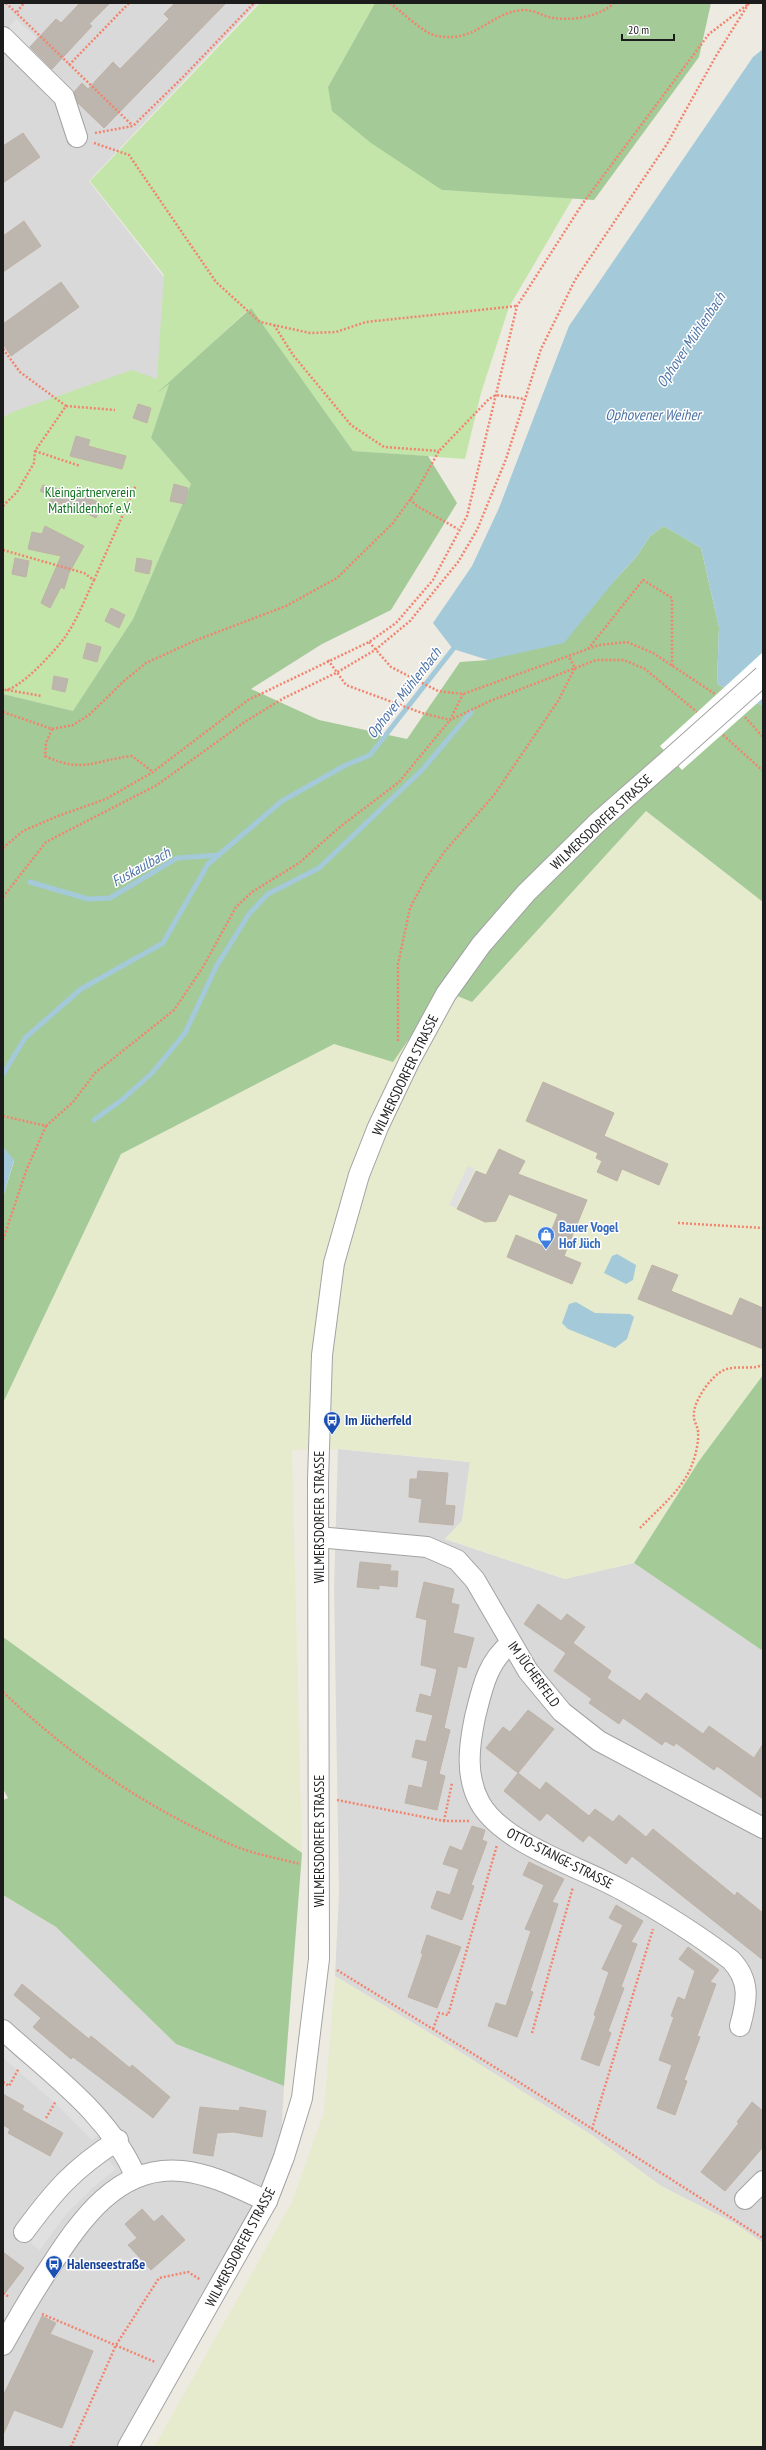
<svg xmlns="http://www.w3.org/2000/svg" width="766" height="2450" font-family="'PT Sans Narrow',sans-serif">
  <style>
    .residential { fill: #dad9d9 }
    .farmland { fill: #e7ebce }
    .grass { fill: #c3e5aa }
    .forest { fill: #a4ca98 }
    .parking { fill: #e0e0e0 }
    .water { fill: #a4c9d9 }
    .pier { fill: #fff }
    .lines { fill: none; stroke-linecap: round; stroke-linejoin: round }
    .stream { stroke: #a4c9d9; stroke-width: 5 }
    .building { fill: #bdb6af; stroke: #beb2a5 }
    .minor-casing { stroke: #a3a3a3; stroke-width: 22 }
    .path { stroke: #f2846e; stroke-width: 2.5; stroke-dasharray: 2 2; stroke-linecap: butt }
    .minor { stroke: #fff; stroke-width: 20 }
    .minor-bridge-casing { stroke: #a3a3a3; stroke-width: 22; stroke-linecap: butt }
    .minor-bridge { stroke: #fff; stroke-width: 20 }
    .labels { text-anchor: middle; stroke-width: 3; stroke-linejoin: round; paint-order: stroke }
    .park-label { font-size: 14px; fill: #11731f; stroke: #fff }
    .street-label { font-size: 14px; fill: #1c1c1c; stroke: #fff }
    .shop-label { font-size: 14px; font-weight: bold; fill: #366cbe; stroke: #fff; text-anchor: start }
    .transit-label { font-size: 14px; font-weight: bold; fill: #164399; stroke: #fff; text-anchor: start }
    .water-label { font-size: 15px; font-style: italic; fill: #4e74a6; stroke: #fff }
  </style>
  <rect width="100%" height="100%" fill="#edeae2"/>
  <g class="residential">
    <polygon points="3,3 258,3 89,181 163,276 200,281 151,440 132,620 73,712 3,694"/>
    <polygon points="338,1449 470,1462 462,1521 445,1539 565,1579 634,1563 763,1651 763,2243 734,2223 661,2186 593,2136 441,2040 335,1976 339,1893 334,1588"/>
    <polygon points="3,1895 56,1927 176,2044 284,2086 280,2158 119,2447 3,2447"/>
  </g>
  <g class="farmland">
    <polygon points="646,811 763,902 763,1375 699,1461 634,1563 565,1579 445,1539 462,1521 470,1462 338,1449 292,1450 302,1853 3,1637 3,1403 121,1154 334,1044 393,1061 443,990 472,1001"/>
    <polygon points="335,1976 441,2040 593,2136 661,2186 734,2223 763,2243 763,2447 154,2447 292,2202 324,2112"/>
  </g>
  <polygon class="grass" points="260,3 375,3 328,87 442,190 573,198 509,307 481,393 465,459 353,451 250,308 169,384 151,438 191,484 133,619 73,711 3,694 3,418 12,412 132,370 157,379 164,275 90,181"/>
  <g class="forest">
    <polygon points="375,3 711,3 699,57 594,200 442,190 371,143 332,111 328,87"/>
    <polygon points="251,308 353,451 428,456 457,503 391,610 322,644 251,689 319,720 407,739 460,662 488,660 615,580 637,556 650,536 664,526 701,548 719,627 717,684 763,706 763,902 646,811 472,1002 443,990 393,1062 334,1044 121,1154 3,1403 3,1197 14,1161 3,1147 3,694 73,711 133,619 191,484 151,438 169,384 156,394"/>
    <polygon points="763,1375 763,1651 634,1563 699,1461"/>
    <polygon points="3,1637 302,1853 284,2086 176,2044 56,1927 3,1895 3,1800 8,1798 3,1789"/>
  </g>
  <g class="parking">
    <polygon points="16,19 37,38 26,49 6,30"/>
    <polygon points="468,1166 475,1169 456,1208 449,1205"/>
    <polygon points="3,2040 103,2131 92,2140 54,2102 3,2058"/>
    <polygon points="106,2158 116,2169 97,2184 67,2213 40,2250 28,2241 67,2191"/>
  </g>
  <g class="water">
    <polygon points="763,49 763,706 717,684 719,627 701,548 664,526 650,536 637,556 615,580 564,643 488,660 453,649 433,623 472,566 499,508 569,326 753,57"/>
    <polygon points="3,1147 14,1160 3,1197"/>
    <polygon points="617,1254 636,1265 633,1280 626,1284 604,1273 612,1256"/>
    <polygon points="576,1302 595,1313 630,1314 634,1317 627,1339 615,1348 568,1329 562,1323 569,1304"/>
  </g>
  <polygon class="pier" points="763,652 763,698 682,770 660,746"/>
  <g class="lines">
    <g class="stream">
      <polyline points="30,882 88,899 110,898 177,858 219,855"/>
      <polyline points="3,1074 25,1038 81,989 163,943 208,864 282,801 344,766 370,755 457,644"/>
      <polyline points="94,1120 123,1099 152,1073 185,1033 216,967 249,914 268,894 319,868 422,770 471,712"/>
    </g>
  </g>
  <g class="building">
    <polygon points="80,3 110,3 89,24 92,26 52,69 30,47 56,19 61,23"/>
    <polygon points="175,3 226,3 104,128 78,103 74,92 82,83 88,89 113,62 120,69 169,19 164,14"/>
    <polygon points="23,133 40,157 3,183 3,146"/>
    <polygon points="24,221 41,246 3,272 3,236"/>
    <polygon points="61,282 79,307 11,356 3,344 3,324"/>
    <polygon points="138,404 151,408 147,423 133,418"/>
    <polygon points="76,436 90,440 88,446 126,456 122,469 70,456"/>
    <polygon points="174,484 188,488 185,504 170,501"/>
    <polygon points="43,485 82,495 102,504 96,518 63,502 62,507 49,504 51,496 40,491"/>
    <polygon points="45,526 84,546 69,573 64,589 61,587 50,608 41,603 61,556 28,549 32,532 42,534"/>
    <polygon points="15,558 29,561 26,577 12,574"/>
    <polygon points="137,558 152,561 149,574 135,571"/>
    <polygon points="111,608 125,615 119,628 105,621"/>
    <polygon points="87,643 101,647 97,662 83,658"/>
    <polygon points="54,676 68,679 65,692 52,689"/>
    <polygon points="543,1082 614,1113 604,1136 668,1164 659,1185 622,1169 617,1181 597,1172 602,1161 596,1158 598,1153 526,1121"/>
    <polygon points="499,1149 525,1161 518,1174 587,1200 564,1256 581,1263 572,1284 507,1257 516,1235 545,1247 558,1214 509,1194 496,1221 485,1222 457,1209 476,1171 486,1175"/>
    <polygon points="652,1265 678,1275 671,1291 732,1316 740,1298 763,1308 763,1349 638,1299"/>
    <polygon points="418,1471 448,1473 445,1505 455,1506 453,1525 419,1522 422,1499 409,1497 410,1479 417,1479"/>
    <polygon points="360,1562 391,1565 390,1571 398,1571 397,1587 379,1585 379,1589 357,1587"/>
    <polygon points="424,1582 454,1589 451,1603 459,1605 453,1633 474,1638 466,1668 458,1666 444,1728 450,1730 439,1774 445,1776 437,1810 405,1803 409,1785 422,1788 428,1761 412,1757 416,1740 426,1742 433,1715 416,1711 420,1694 431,1697 437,1669 421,1665 427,1620 416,1617"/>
    <polygon points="538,1604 561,1621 567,1614 585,1627 573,1643 611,1671 607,1678 640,1701 646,1693 703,1734 709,1726 754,1758 763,1744 763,1799 717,1766 714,1770 676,1743 674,1746 665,1741 662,1745 623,1718 619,1724 589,1703 592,1699 554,1671 572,1644 566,1653 524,1624"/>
    <polygon points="528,1710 554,1729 518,1773 540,1790 546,1782 589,1816 595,1809 613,1822 619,1815 646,1837 653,1829 735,1896 737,1892 763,1913 763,1960 632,1856 626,1864 589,1835 583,1842 547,1813 540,1821 504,1791 518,1773 486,1748 503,1727 510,1732"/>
    <polygon points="472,1826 485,1830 482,1840 487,1842 471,1885 474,1886 462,1920 431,1908 437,1891 450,1895 459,1869 443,1864 450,1846 462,1851"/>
    <polygon points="529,1862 564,1879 552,1902 558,1904 530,1991 533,1992 517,2037 488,2026 496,2003 506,2006 531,1931 525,1929 544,1885 523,1875"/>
    <polygon points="616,1905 643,1921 631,1942 637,1944 621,1987 624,1988 608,2031 611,2033 599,2066 581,2059 596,2016 594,2015 609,1972 602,1969 623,1925 609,1918"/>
    <polygon points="427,1935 461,1947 437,2008 408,1997 423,1954 421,1953"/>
    <polygon points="688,1947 719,1970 710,1982 716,1984 697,2036 700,2037 684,2080 687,2081 675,2115 657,2108 672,2065 659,2060 674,2017 671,2016 678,1997 685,2000 695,1971 679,1959"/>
    <polygon points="22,1984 89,2039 91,2036 130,2068 132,2065 170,2097 153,2118 73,2057 71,2059 33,2027 41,2018 14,1995"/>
    <polygon points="3,2094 24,2106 22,2110 63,2133 50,2156 8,2133 10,2129 3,2125"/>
    <polygon points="752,2102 763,2111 763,2147 725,2191 701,2172 739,2123 737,2122"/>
    <polygon points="200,2107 239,2111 240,2107 266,2111 262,2137 233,2132 217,2133 213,2156 193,2153"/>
    <polygon points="142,2209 154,2222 162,2215 185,2240 151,2270 128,2245 137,2238 125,2224"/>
    <polygon points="3,2252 24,2268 3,2296"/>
    <polygon points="42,2316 56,2323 50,2334 93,2351 62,2428 14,2410 3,2435 3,2396"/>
  </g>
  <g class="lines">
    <g class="minor-casing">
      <g id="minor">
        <polyline points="3,37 64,97 77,137"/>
        <polyline points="318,1537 427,1547 457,1560 475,1580 528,1671 562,1712 599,1741 763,1828"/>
        <path d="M511,1643c-24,19 -29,46 -36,74 -6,29 -10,59 5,86 23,41 101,64 142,87 38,21 75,44 109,70 20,21 16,41 9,66"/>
        <path d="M3,2030c49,45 106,84 133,147"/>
        <polyline points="745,2199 763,2181"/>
        <path d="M24,2232c31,-42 49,-63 94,-92"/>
        <path d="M3,2345c15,-27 30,-53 47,-78 30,-46 68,-103 132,-96 30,3 58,18 85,30"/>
        <polyline points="128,2447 267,2201 284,2157 302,2098 319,1959 318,1480 322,1355 334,1263 359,1175 378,1127 410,1060 446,994 481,945 526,893 597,823 671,758"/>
      </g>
    </g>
    <g class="path">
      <polyline points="6,3 132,125"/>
      <path d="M390,3c11,8 34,31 47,33 40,7 52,-23 85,-26 12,-1 21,7 32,8 20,3 46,-2 60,-15"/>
      <polyline points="17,12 24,3"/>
      <polyline points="69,65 129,3"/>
      <polyline points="95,133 133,126 184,76 254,3"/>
      <polyline points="94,143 129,155 216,282 260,322 310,333 336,332 366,322 517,306"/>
      <polyline points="274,325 293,355 351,425 384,447 439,451"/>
      <polyline points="3,349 20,372 66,406"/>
      <polyline points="35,451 80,466"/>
      <polyline points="410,499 417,506 458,529"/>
      <polyline points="3,506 17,492 34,463 35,451 66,406 115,410"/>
      <path d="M3,550l81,23 10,7c-9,19 -17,40 -29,57 -9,13 -47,55 -62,53"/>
      <polyline points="94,580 136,485"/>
      <polyline points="369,642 391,667 438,691 463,694 599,645 627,642 653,653 715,694"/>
      <polyline points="588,649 643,580 672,598 672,666"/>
      <polyline points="328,660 346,685 422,713 450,720 490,701 596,660 624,660 645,669 697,712"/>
      <polyline points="7,690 42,696"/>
      <polyline points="3,712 52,729 73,725 89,715 125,680 146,663 194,641 286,606 337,578 393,523 417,490 439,451 489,399 496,395 525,399"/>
      <polyline points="745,717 763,737"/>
      <path d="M52,729l-6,14 -1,13c38,18 50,4 87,0l21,16"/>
      <polyline points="723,735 763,771"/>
      <polyline points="3,848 23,831 58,816 106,799 153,772 248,700 369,642 396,623 433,580 467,516 517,306 583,203 709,34 747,5"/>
      <polyline points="3,897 46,842 157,785 246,721 284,698 336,673 375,650 410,621 458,562 477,530 506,459 541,349 575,280 667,144 716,56 749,3"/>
      <polyline points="398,1041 398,964 410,908 426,878 445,851 494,795 558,701 575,668 569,657"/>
      <polyline points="3,1116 46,1126 26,1171 3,1240"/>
      <polyline points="46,1126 73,1102 95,1073 174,1010 203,967 236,907 252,892 299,863 341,826 399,782 450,720 463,694"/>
      <polyline points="678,1223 763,1228"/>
      <path d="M640,1528c19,-20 44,-39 53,-66 3,-8 6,-22 5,-30 0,-5 -4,-10 -4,-15 -2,-14 15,-37 25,-44 13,-10 29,-2 44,-8"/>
      <path d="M3,1692c66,63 143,116 227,152 22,10 47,14 70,20"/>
      <polyline points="337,1800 444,1821 470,1821"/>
      <polyline points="444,1821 452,1783"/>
      <polyline points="337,1970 522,2084 763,2238"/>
      <polyline points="433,2029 439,2013 448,2015 497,1845"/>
      <polyline points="532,2033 573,1887"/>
      <polyline points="3,2082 9,2086 19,2068"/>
      <polyline points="46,2118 56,2101"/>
      <polyline points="592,2129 653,1929"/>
      <polyline points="3,2293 9,2297"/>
      <polyline points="42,2314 155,2362"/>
      <polyline points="71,2447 116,2345 159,2278 188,2272 201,2280"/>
    </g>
    <use href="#minor" class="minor"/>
    <g class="minor-bridge-casing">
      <polyline id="minor-bridge" points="671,758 763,676"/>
    </g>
    <use href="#minor-bridge" class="minor-bridge"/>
  </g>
  <defs>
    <g id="shop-pin" transform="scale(0.9)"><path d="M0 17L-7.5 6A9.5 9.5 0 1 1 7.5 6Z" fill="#3f7fe0" stroke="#fff"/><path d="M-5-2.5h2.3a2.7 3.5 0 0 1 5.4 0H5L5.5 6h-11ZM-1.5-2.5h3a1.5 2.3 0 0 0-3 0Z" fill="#fff"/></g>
    <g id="bus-pin" transform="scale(0.9)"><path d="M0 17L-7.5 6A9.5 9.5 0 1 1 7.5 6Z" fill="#1a4fb4" stroke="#fff"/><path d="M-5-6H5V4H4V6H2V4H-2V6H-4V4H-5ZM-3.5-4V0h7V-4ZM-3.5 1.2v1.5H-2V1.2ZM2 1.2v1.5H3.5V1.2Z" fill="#fff"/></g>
  </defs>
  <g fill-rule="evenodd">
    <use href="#shop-pin" x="546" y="1235"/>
    <use href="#bus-pin" x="332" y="1420"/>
    <use href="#bus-pin" x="54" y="2264"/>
  </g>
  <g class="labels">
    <g class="park-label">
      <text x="90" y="497">Kleingärtnerverein<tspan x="90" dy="16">Mathildenhof e.V.</tspan></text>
    </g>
    <g class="street-label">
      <text transform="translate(601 822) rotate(-43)" y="5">WILMERSDORFER STRASSE</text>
      <text transform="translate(405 1075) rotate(-64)" y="5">WILMERSDORFER STRASSE</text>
      <text transform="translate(319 1517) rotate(-90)" y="5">WILMERSDORFER STRASSE</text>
      <text transform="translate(534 1674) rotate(54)" y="5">IM JÜCHERFELD</text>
      <text transform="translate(319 1841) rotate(-90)" y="5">WILMERSDORFER STRASSE</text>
      <text transform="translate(560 1858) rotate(27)" y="5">OTTO-STANGE-STRASSE</text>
      <text transform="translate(240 2247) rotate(-62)" y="5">WILMERSDORFER STRASSE</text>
    </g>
    <g class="shop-label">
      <text x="559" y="1232">Bauer Vogel<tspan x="559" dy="16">Hof Jüch</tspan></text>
    </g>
    <g class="transit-label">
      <text x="345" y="1425">Im Jücherfeld</text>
      <text x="67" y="2269">Halenseestraße</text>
    </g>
    <g class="water-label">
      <text transform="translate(691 340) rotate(-56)" y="5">Ophover Mühlenbach</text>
      <text x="653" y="420">Ophovener Weiher</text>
      <text transform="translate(404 693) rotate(-52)" y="5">Ophover Mühlenbach</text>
      <text transform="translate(141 867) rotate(-29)" y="5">Fuskaulbach</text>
    </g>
  </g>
  <rect width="766" height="2450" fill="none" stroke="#1c1c1c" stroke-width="8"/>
  <path d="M622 34v6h52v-6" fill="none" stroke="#1c1c1c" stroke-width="2"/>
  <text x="628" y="34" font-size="12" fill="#1c1c1c" stroke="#ffffff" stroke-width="3" paint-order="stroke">20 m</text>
</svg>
